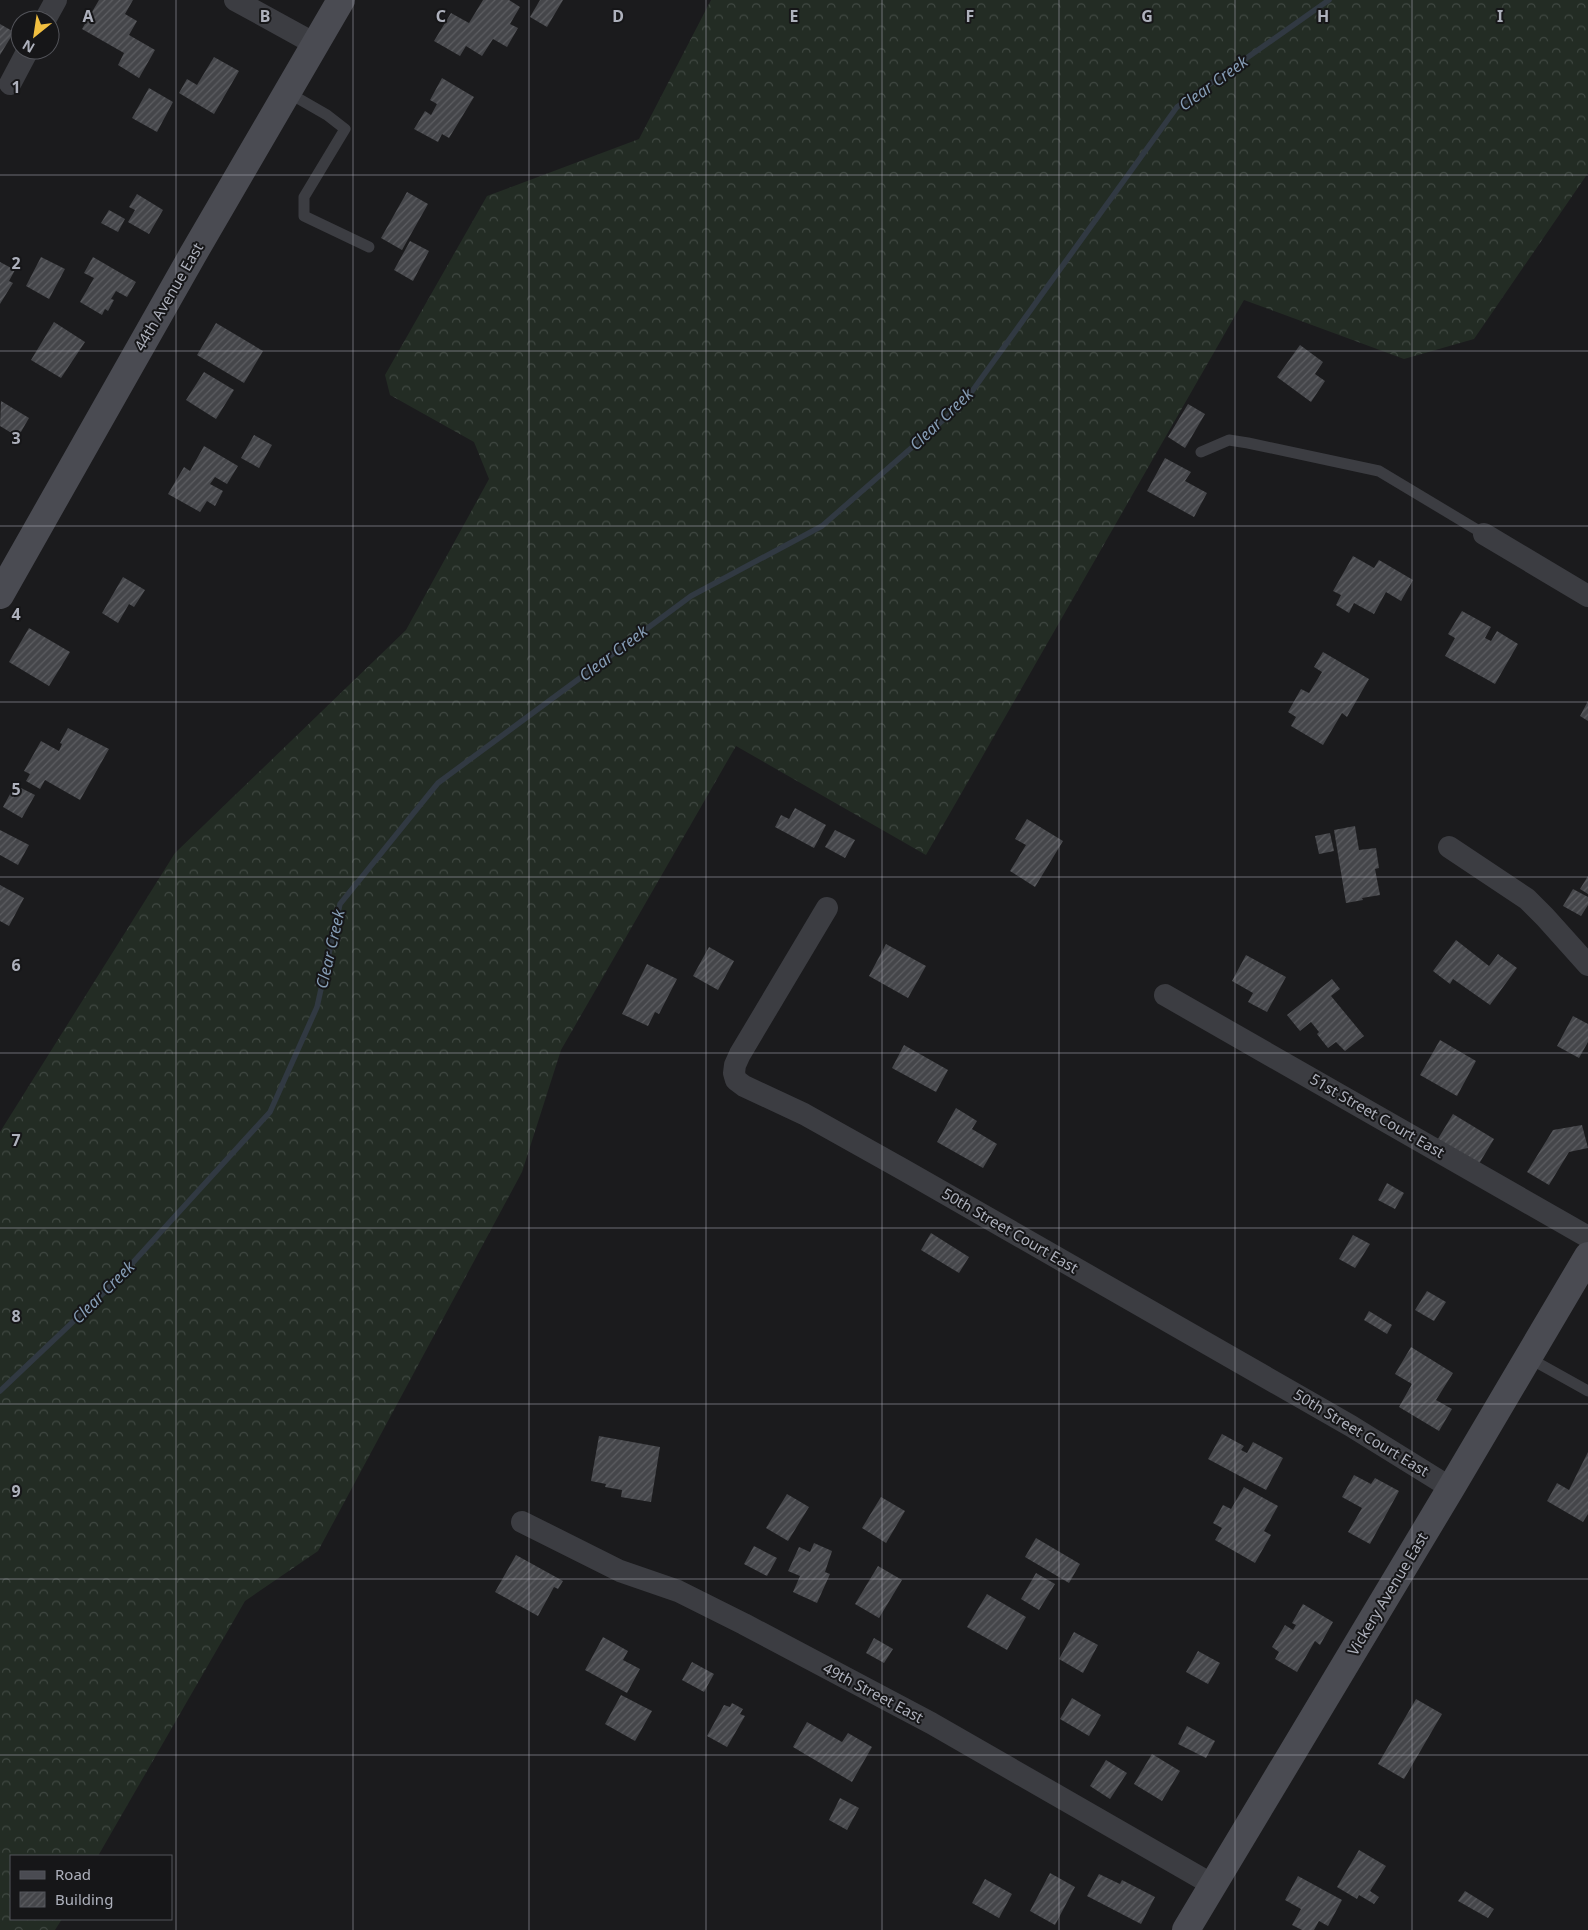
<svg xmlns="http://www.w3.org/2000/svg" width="1588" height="1930" font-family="'Noto Sans',sans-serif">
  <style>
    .forest { fill: url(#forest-crowns) }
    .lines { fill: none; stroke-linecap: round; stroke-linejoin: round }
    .stream { stroke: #313942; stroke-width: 5.5 }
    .building { fill: url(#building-hatch) }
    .lane { stroke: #3c3d42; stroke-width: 11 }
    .street { stroke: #3c3d42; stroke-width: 22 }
    .secondary { stroke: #4a4b52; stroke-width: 28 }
    .grid { fill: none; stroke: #aeb1bc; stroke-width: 1; stroke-opacity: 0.55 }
    .labels { text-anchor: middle; stroke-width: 4; stroke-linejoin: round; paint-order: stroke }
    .street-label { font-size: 15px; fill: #aeb1bc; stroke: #161618 }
    .water-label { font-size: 16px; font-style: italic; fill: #869db6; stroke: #161618 }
    .grid-label { font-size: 16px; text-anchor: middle; font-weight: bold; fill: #aeb1bc; stroke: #161618; stroke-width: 4; stroke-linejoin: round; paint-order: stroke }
  </style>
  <defs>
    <pattern id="forest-crowns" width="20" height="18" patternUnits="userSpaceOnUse" patternTransform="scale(1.25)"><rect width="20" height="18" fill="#232c24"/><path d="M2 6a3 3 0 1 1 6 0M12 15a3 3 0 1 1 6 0" fill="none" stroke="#404842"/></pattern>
    <pattern id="building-hatch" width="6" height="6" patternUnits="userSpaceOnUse" patternTransform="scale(1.25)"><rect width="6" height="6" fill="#45464a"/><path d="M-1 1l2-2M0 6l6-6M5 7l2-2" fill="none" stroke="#5d5e62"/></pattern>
  </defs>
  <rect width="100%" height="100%" fill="#1b1b1d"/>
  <polygon class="forest" points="711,0 1588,0 1588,173 1474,339 1404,359 1244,300 926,855 736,746 561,1050 522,1172 318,1551 245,1601 98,1856 11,1856 11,1919 62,1919 55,1930 0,1930 0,1132 175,853 406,630 489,479 474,442 390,395 385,375 487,196 639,139"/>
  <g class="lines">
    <polyline class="stream" points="0,1391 117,1280 270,1112 317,1007 340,904 438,783 691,596 822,526 965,401 1177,107 1329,0"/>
  </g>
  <g class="building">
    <polygon points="99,0 133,0 125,14 137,21 129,35 155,50 139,78 118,65 124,53 82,29"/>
    <polygon points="483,0 509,0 520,7 510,24 518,28 507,47 493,39 482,56 466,46 460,56 434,41 451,13 469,23"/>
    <polygon points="540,0 563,0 547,27 530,17"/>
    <polygon points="0,24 14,32 0,55"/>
    <polygon points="214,57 239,71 214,114 179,93 187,79 197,85"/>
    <polygon points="442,78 474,97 449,138 442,134 438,142 414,129 425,111 431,115 437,104 430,100"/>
    <polygon points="149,88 173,102 157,132 132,118"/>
    <polygon points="407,192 428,204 402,250 381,238"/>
    <polygon points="137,194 163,210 149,234 128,222 135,210 129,207"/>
    <polygon points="109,210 125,219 118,232 101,223"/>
    <polygon points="410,241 429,251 413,281 394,270"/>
    <polygon points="41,257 65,269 49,299 26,286"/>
    <polygon points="93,257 136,282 127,297 116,291 111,299 114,300 108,311 105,309 102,315 80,302 94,278 84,273"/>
    <polygon points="0,262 15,270 9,281 13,283 0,304"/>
    <polygon points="54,322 85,342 61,378 31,360"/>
    <polygon points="216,323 263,351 244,383 197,355"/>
    <polygon points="1300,345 1323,362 1315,374 1325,381 1311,402 1277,377"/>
    <polygon points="204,372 234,390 216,419 186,400"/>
    <polygon points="1,401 29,418 18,437 0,426"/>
    <polygon points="1188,404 1205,414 1185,448 1168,437"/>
    <polygon points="254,435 272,445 259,468 241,458"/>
    <polygon points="204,446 238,466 227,484 215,477 210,484 223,491 215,506 207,501 200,512 168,494 184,467 190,471"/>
    <polygon points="1165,458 1191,472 1185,481 1207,493 1194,517 1147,491"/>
    <polygon points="1353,556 1374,568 1379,560 1413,580 1401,601 1386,592 1374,614 1354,603 1349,613 1336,605 1341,595 1333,591"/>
    <polygon points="123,577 145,590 134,607 129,604 118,623 102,613"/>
    <polygon points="1462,611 1491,627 1485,638 1491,641 1497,631 1518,644 1495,684 1445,656 1455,638 1448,634"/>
    <polygon points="29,628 70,652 49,686 9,662"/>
    <polygon points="1323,652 1369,679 1347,717 1342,713 1323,745 1291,726 1296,717 1288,712 1301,689 1309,693 1322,672 1314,667"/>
    <polygon points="1588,701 1588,721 1580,716"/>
    <polygon points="68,728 109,749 80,800 45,780 40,789 26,781 30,774 24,771 41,741 59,751 62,744 60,743"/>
    <polygon points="15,785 35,795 22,818 3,807"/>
    <polygon points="795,808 826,825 814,848 775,827 781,815 789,819"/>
    <polygon points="1027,819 1063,841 1035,887 1010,871 1026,845 1015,839"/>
    <polygon points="1355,826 1359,850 1376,848 1379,868 1375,869 1380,895 1362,898 1363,900 1346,903 1334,830"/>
    <polygon points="0,830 29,845 18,865 0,855"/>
    <polygon points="835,830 855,840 845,858 825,847"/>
    <polygon points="1330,833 1334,851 1319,854 1315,836"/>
    <polygon points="1588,876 1588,894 1580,889"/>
    <polygon points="0,885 24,898 9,926 0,921"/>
    <polygon points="1573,889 1588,897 1588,905 1581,916 1563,906"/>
    <polygon points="1456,940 1489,966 1498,954 1517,968 1490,1005 1453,979 1450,984 1433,971"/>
    <polygon points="886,944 926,966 908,998 869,976"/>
    <polygon points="709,947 734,961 718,990 693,976"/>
    <polygon points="1246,955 1286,977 1267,1012 1248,1002 1253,993 1232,981"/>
    <polygon points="647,964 677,979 659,1014 655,1012 648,1026 622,1014"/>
    <polygon points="1332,979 1340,989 1331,996 1364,1036 1345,1051 1336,1042 1328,1048 1317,1034 1319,1032 1311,1022 1300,1031 1287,1015"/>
    <polygon points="1573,1016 1588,1024 1588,1042 1579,1058 1557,1046"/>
    <polygon points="1440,1040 1476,1061 1457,1096 1420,1075"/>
    <polygon points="904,1045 948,1070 936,1092 892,1068"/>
    <polygon points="956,1108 977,1121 972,1129 997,1144 983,1168 937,1142"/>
    <polygon points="1453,1114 1494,1139 1477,1167 1436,1142"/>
    <polygon points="1582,1125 1588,1148 1569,1152 1549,1185 1527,1172 1553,1130"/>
    <polygon points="1387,1183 1404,1193 1395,1209 1378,1200"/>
    <polygon points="931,1233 969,1257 959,1273 921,1250"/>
    <polygon points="1353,1235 1370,1244 1355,1268 1339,1259"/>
    <polygon points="1427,1291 1446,1302 1434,1321 1415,1310"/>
    <polygon points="1369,1311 1392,1325 1387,1334 1364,1320"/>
    <polygon points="1411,1347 1453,1373 1436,1400 1452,1409 1439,1431 1399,1407 1412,1384 1395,1374"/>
    <polygon points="1222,1434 1244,1446 1241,1450 1247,1453 1253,1442 1283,1458 1266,1490 1208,1459"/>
    <polygon points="599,1436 660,1447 651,1502 621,1497 622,1490 605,1487 606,1484 591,1481"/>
    <polygon points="1588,1452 1588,1514 1583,1522 1547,1501 1557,1483 1569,1490"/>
    <polygon points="1354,1475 1371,1484 1375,1478 1399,1491 1370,1544 1348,1532 1362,1508 1342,1497"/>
    <polygon points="1244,1487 1278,1506 1264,1531 1271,1535 1255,1563 1215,1540 1222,1528 1213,1523 1223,1505 1231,1509"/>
    <polygon points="787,1494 809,1507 788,1541 766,1528"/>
    <polygon points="881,1497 905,1511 886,1543 862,1528"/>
    <polygon points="1036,1538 1080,1564 1069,1583 1025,1557"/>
    <polygon points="814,1543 832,1551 825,1572 830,1574 817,1603 793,1592 800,1576 788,1571 799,1547 810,1552"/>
    <polygon points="754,1546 777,1558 767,1576 744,1564"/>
    <polygon points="516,1555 563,1581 558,1589 554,1587 538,1616 495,1592"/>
    <polygon points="878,1566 902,1580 879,1618 855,1604"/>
    <polygon points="1036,1573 1055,1584 1039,1610 1021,1599"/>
    <polygon points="987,1594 1026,1617 1007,1650 967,1627"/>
    <polygon points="1303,1604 1333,1622 1320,1645 1315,1641 1297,1672 1275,1659 1279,1652 1272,1647 1285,1625 1293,1630 1296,1625 1292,1623"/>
    <polygon points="1074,1632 1098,1645 1083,1673 1059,1659"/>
    <polygon points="603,1637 628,1651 623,1660 640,1669 627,1693 585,1670"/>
    <polygon points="874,1638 893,1649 884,1663 866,1653"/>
    <polygon points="1198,1651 1220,1663 1208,1684 1186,1672"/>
    <polygon points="692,1662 714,1674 704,1692 682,1680"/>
    <polygon points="621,1695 652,1711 635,1741 605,1724"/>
    <polygon points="1072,1698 1101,1715 1089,1736 1060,1719"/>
    <polygon points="1416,1699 1442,1714 1404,1779 1378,1764"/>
    <polygon points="732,1703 743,1709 740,1714 745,1716 727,1747 707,1736 724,1705 730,1707"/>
    <polygon points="807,1722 842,1742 848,1733 872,1747 852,1782 793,1747"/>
    <polygon points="1187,1726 1215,1741 1206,1758 1178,1744"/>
    <polygon points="1152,1754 1180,1771 1162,1801 1134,1784"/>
    <polygon points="1106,1760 1127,1773 1110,1799 1090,1786"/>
    <polygon points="840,1798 859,1808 847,1830 829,1820"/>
    <polygon points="1359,1850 1386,1866 1370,1891 1379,1897 1374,1904 1359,1895 1357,1899 1337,1887"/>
    <polygon points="1050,1873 1075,1887 1055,1925 1030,1911"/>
    <polygon points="1099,1874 1120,1884 1122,1880 1155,1897 1141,1924 1087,1896"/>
    <polygon points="1298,1876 1342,1900 1328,1926 1319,1921 1314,1930 1302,1930 1292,1925 1301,1909 1285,1900"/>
    <polygon points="985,1879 1012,1894 999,1918 972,1903"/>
    <polygon points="1465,1891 1494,1909 1488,1918 1458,1901"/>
  </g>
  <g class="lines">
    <g class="lane">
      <polyline points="287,92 327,115 345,129 304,197 304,216 369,247"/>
      <polyline points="1201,452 1229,440 1248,443 1379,471 1484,534"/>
      <polyline points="1527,1357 1588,1391"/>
    </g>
    <g class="street">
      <polyline points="235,0 315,44"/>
      <polyline points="45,20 56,0"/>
      <polyline points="10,84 28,50"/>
      <polyline points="1484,534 1588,596"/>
      <polyline points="1449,847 1527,899 1545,917 1588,965"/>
      <polyline points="827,908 740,1054 735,1065 734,1073 736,1080 744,1086 804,1114 904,1170 1351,1426 1451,1488"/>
      <polyline points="1165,995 1588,1237"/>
      <polyline points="522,1522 620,1571 678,1591 744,1624 931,1723 1213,1885"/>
    </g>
    <g class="secondary">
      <polyline points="0,595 192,256 341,0"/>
      <polyline points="1186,1930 1451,1488 1588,1256"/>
    </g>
  </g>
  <path class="grid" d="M176,0v1930M353,0v1930M529,0v1930M706,0v1930M882,0v1930M1059,0v1930M1235,0v1930M1412,0v1930M0,175h1588M0,351h1588M0,526h1588M0,702h1588M0,877h1588M0,1053h1588M0,1228h1588M0,1404h1588M0,1579h1588M0,1755h1588"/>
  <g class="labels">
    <g class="street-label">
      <text transform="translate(169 297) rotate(-60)" y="5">44th Avenue East</text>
      <text transform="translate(1377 1116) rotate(30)" y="5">51st Street Court East</text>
      <text transform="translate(1010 1231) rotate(30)" y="5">50th Street Court East</text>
      <text transform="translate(1361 1433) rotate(31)" y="5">50th Street Court East</text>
      <text transform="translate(1388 1594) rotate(-59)" y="5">Vickery Avenue East</text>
      <text transform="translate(873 1693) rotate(28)" y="5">49th Street East</text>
    </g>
    <g class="water-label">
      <text transform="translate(1213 83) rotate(-36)" y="6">Clear Creek</text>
      <text transform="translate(941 419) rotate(-44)" y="6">Clear Creek</text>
      <text transform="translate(613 653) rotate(-37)" y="6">Clear Creek</text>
      <text transform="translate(330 949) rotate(-77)" y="6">Clear Creek</text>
      <text transform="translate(103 1292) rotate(-45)" y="6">Clear Creek</text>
    </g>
  </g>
  <g class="grid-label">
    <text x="88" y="22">A</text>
    <text x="265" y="22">B</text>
    <text x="441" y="22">C</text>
    <text x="618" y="22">D</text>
    <text x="794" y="22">E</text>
    <text x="970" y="22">F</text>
    <text x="1147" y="22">G</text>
    <text x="1323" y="22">H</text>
    <text x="1500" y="22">I</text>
    <text x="16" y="93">1</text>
    <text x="16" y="269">2</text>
    <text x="16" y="444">3</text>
    <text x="16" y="620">4</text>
    <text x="16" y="795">5</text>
    <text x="16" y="971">6</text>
    <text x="16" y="1146">7</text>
    <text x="16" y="1322">8</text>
    <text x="16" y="1497">9</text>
  </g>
  <rect x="10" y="1855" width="162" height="65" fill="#161618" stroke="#53545a"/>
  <rect x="20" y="1871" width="25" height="8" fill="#4a4b52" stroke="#53545a"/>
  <text x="55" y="1880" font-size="15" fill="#aeb1bc">Road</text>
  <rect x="20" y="1892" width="25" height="15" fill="url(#building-hatch)" stroke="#53545a"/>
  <text x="55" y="1905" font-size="15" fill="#aeb1bc">Building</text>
  <g transform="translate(35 35) rotate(210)"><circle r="24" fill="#161618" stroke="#53545a"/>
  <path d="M0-4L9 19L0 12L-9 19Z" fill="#f1bf40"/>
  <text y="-8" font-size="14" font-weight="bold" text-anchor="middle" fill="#aeb1bc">N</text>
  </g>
</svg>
